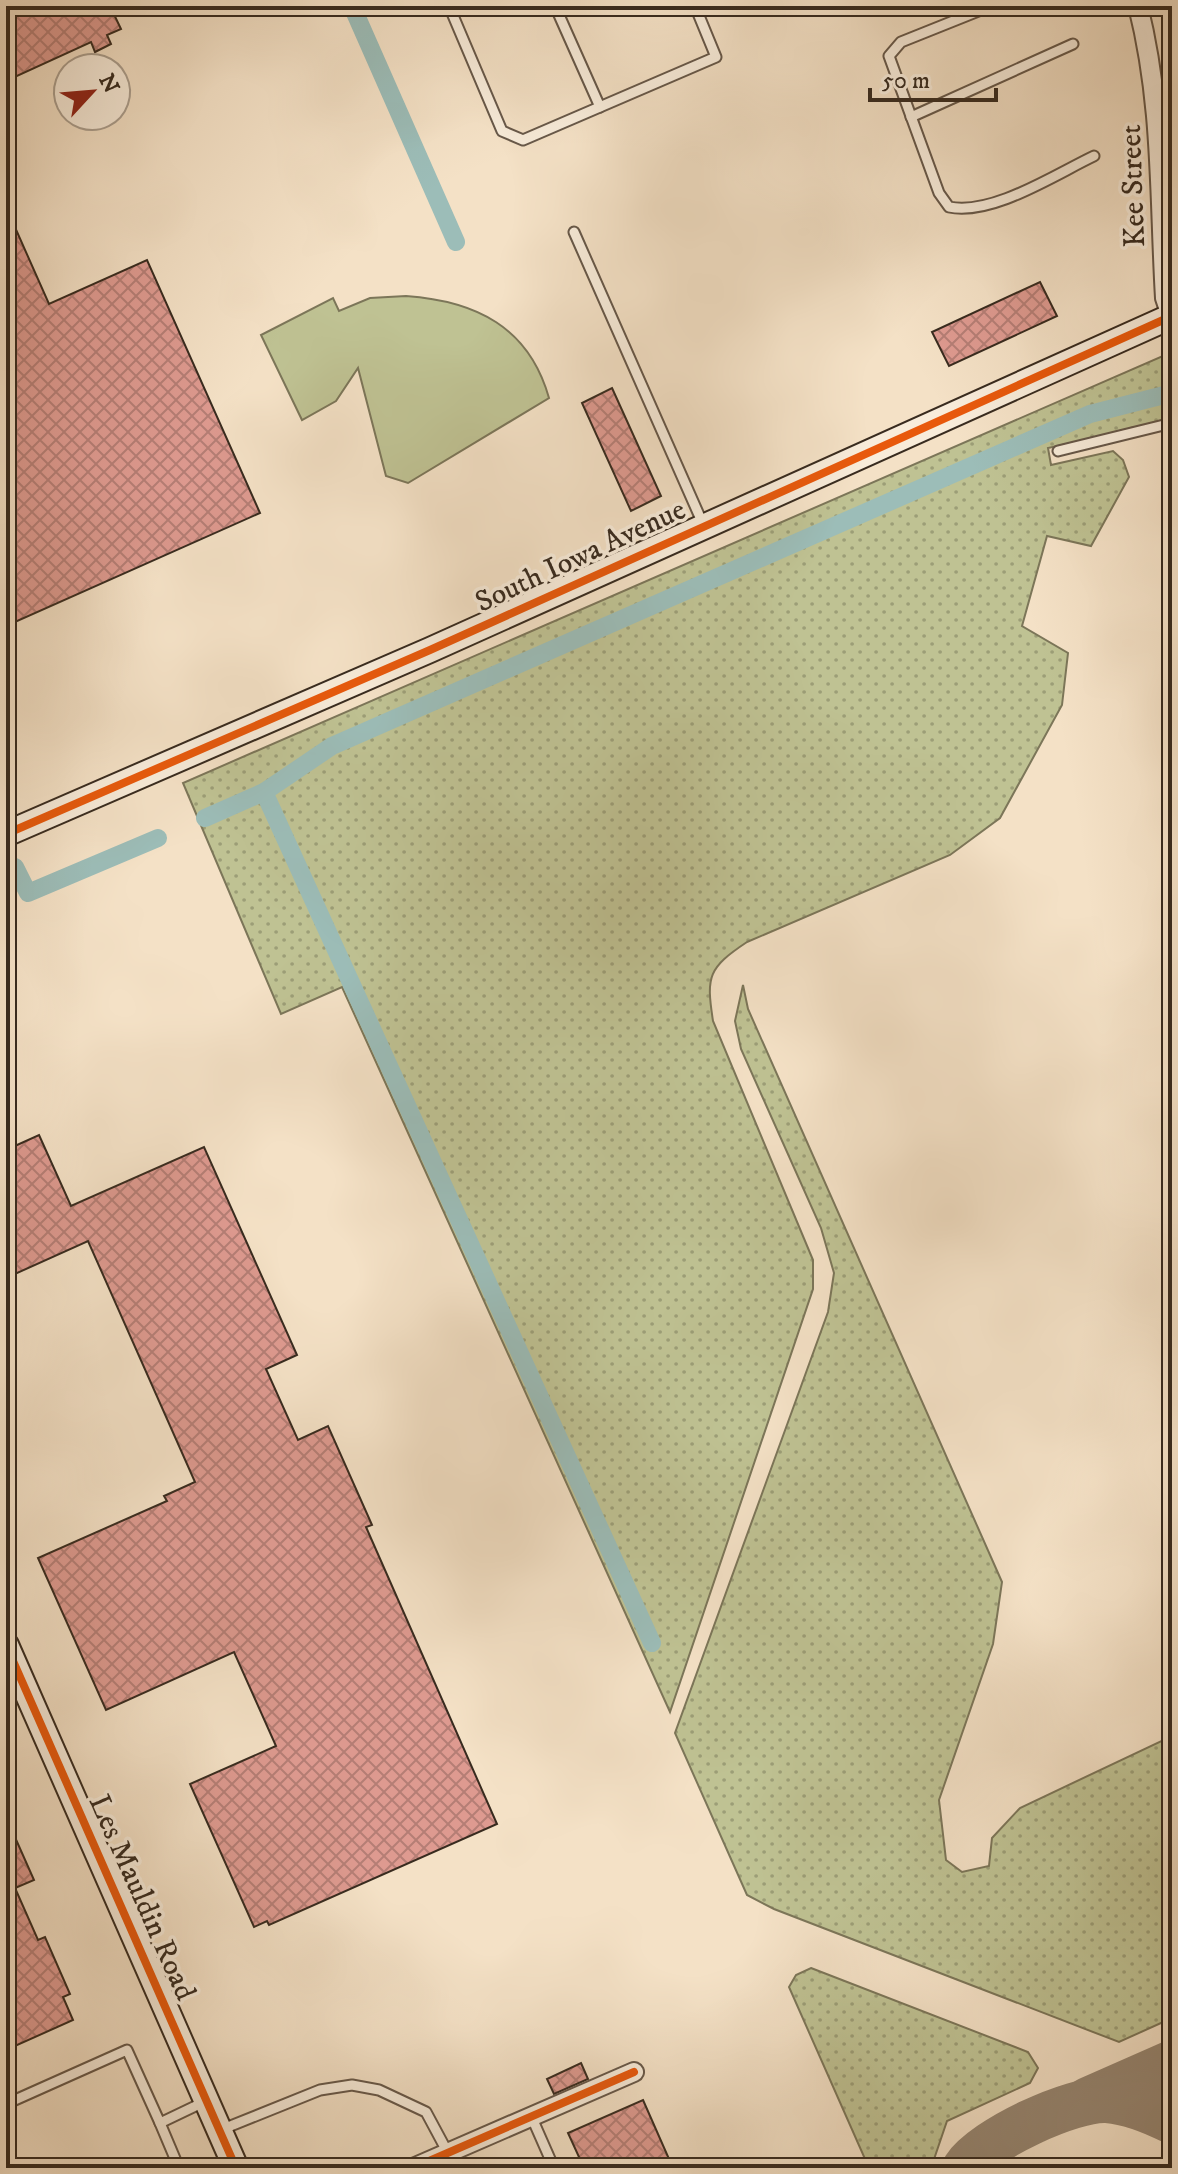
<svg xmlns="http://www.w3.org/2000/svg" width="1178" height="2174" font-family="'IM FELL DW Pica',serif">
  <style>
    .green { fill: url(#green-dots); stroke: #7c7659; stroke-width: 2 }
    .pitch { fill: #bfc293; stroke: #7c7659; stroke-width: 2 }
    .lines { fill: none; stroke-linecap: round; stroke-linejoin: round }
    .canal { stroke: #9cbdb8; stroke-width: 18 }
    .taxiway { stroke: #968672; stroke-width: 46 }
    .building { fill: url(#building-cross-hatch); stroke: #382b1f; stroke-width: 2 }
    .lane-casing { stroke: #675849; stroke-width: 13 }
    .street-casing { stroke: #675849; stroke-width: 22 }
    .secondary-casing { stroke: #382b1f; stroke-width: 28 }
    .lane { stroke: #f8ecda; stroke-width: 9 }
    .street { stroke: #f8ecda; stroke-width: 18 }
    .secondary { stroke: #f8ecda; stroke-width: 24 }
    .cycleway-casing { stroke: #f8ecda; stroke-width: 13 }
    .cycleway { stroke: #e8590c; stroke-width: 8 }
    .labels { text-anchor: middle; stroke-width: 7; stroke-linejoin: round; paint-order: stroke }
    .street-label { font-size: 30px; fill: #382b1f; stroke: #f8ecda }
  </style>
  <defs>
    <pattern id="green-dots" width="8" height="8" patternUnits="userSpaceOnUse" patternTransform="scale(2)"><rect width="8" height="8" fill="#bfc293"/><path d="M2 2h.1M6 6h.1" fill="none" stroke="#9c9e77" stroke-width="1.8" stroke-linecap="round"/></pattern>
    <pattern id="building-cross-hatch" width="8" height="8" patternUnits="userSpaceOnUse" patternTransform="scale(2)"><rect width="8" height="8" fill="#de9a90"/><path d="M0 0l8 8M0 8l8-8" fill="none" stroke="#b57e75"/></pattern>
  </defs>
  <rect width="100%" height="100%" fill="#f4e1c6"/>
  <filter id="stains"><feTurbulence type="fractalNoise" baseFrequency=".0025" numOctaves="4"/><feColorMatrix values="0 0 0 0 .2 0 0 0 0 .09 0 0 0 0 .02 0 0 0 .5 -.17"/></filter>
  <radialGradient id="worn" r=".72"><stop offset=".6" stop-color="#630" stop-opacity="0"/><stop offset="1" stop-color="#630" stop-opacity=".3"/></radialGradient>
  <g class="green">
    <path d="M1172,352v69l-124,27 3,17 62,-14 10,9 6,17 -38,69 -44,-10 -25,90 46,27 -6,52 -62,113 -50,37 -203,87c-39,26 -41,34 -34,79l100,239v29l-143,423 -328,-725 -61,27 -98,-231z"/>
    <polygon points="743,985 748,1009 1002,1582 993,1644 939,1800 946,1860 962,1872 989,1866 992,1838 1020,1808 1172,1736 1172,2018 1119,2042 774,1909 747,1895 675,1733 828,1312 834,1273 821,1228 741,1049 735,1021"/>
    <polygon points="811,1968 1028,2052 1038,2068 1030,2083 947,2121 931,2168 869,2168 789,1987 796,1975"/>
  </g>
  <path class="pitch" d="M406,296c70,5 123,31 143,102l-141,85 -22,-7 -28,-108 -22,33 -34,19 -41,-85 72,-37 6,13 31,-13z"/>
  <g class="lines">
    <g class="canal">
      <polyline points="352,6 456,242"/>
      <polyline points="264,792 652,1643"/>
      <polyline points="205,818 264,792 332,746 1090,414 1172,393"/>
      <polyline points="15,867 28,893 158,838"/>
    </g>
    <g class="taxiway">
      <polyline points="1088,2100 1172,2063"/>
      <path d="M965,2168c19,-29 108,-70 142,-68 24,2 45,11 65,21"/>
    </g>
  </g>
  <g class="building">
    <polygon points="18,6 110,6 121,29 107,35 111,44 95,52 91,42 6,81 6,11"/>
    <polygon points="6,207 49,304 147,260 260,513 6,626"/>
    <polygon points="1040,282 1057,316 949,366 932,332"/>
    <polygon points="612,388 661,496 631,511 582,403"/>
    <polygon points="39,1135 71,1206 204,1147 297,1355 266,1369 298,1440 328,1426 372,1525 366,1527 497,1824 269,1925 267,1921 254,1927 190,1784 276,1746 234,1652 106,1710 38,1558 167,1501 164,1496 195,1482 88,1241 6,1278 6,1150"/>
    <polygon points="6,1817 34,1880 15,1888 38,1940 45,1937 70,1994 63,1997 73,2020 6,2050"/>
    <polygon points="581,2063 588,2079 554,2094 547,2079"/>
    <polygon points="643,2100 673,2168 584,2168 568,2133"/>
  </g>
  <g class="lines">
    <g class="lane-casing">
      <g id="lane">
        <polyline points="449,6 502,131 523,140 716,57 695,6"/>
        <polyline points="555,6 600,107"/>
        <path d="M991,6l-90,36 -12,14 50,137 10,14c43,9 105,-32 145,-51"/>
        <polyline points="911,117 1073,44"/>
        <polyline points="574,232 703,524"/>
        <polyline points="1058,451 1172,423"/>
        <polyline points="6,2104 127,2050 160,2123 206,2101"/>
        <polyline points="532,2118 554,2168"/>
        <polyline points="160,2123 179,2168"/>
        <polyline points="223,2129 320,2090 352,2085 379,2090 426,2112 448,2153"/>
      </g>
    </g>
    <g class="street-casing">
      <g id="street">
        <path d="M1138,6c25,99 21,191 27,292l6,18"/>
        <polyline points="413,2168 634,2072"/>
      </g>
    </g>
    <g class="secondary-casing">
      <g id="secondary">
        <polyline points="6,834 430,650 1172,316"/>
        <polyline points="6,1645 236,2168"/>
      </g>
    </g>
    <use href="#lane" class="lane"/>
    <use href="#street" class="street"/>
    <use href="#secondary" class="secondary"/>
    <g class="cycleway-casing">
      <g id="cycleway">
        <polyline points="6,834 430,650 1172,316"/>
        <polyline points="6,1645 236,2168"/>
        <polyline points="413,2168 634,2072"/>
      </g>
    </g>
    <use href="#cycleway" class="cycleway"/>
  </g>
  <g class="labels">
    <g class="street-label">
      <text transform="translate(1132 186) rotate(-92)" y="10">Kee Street</text>
      <text transform="translate(580 555) rotate(-25)" y="10">South Iowa Avenue</text>
      <text transform="translate(143 1897) rotate(66)" y="10">Les Mauldin Road</text>
    </g>
  </g>
  <rect width="1178" height="2174" fill="none" stroke="#f4e1c6" stroke-width="32"/>
  <rect x="8" y="8" width="1162" height="2158" fill="none" stroke="#382b1f" stroke-width="4"/>
  <rect x="16" y="16" width="1146" height="2142" fill="none" stroke="#382b1f" stroke-width="2"/>
  <g transform="translate(92 92) rotate(64)"><circle r="38" fill="#f8ecda" stroke="#ab9f8f" stroke-width="2"/>
  <path d="M0-6L14 30L0 20L-14 30Z" fill="#8f2418"/>
  <text y="-12" font-size="22" font-weight="bold" text-anchor="middle" fill="#382b1f">N</text>
  </g>
  <path d="M870 88v12h126v-12" fill="none" stroke="#382b1f" stroke-width="4"/>
  <text x="882" y="88" font-size="24" fill="#382b1f" stroke="#f8ecda" stroke-width="6" paint-order="stroke">50 m</text>
  <rect width="100%" height="100%" filter="url(#stains)"/>
  <rect width="100%" height="100%" fill="url(#worn)"/>
</svg>
